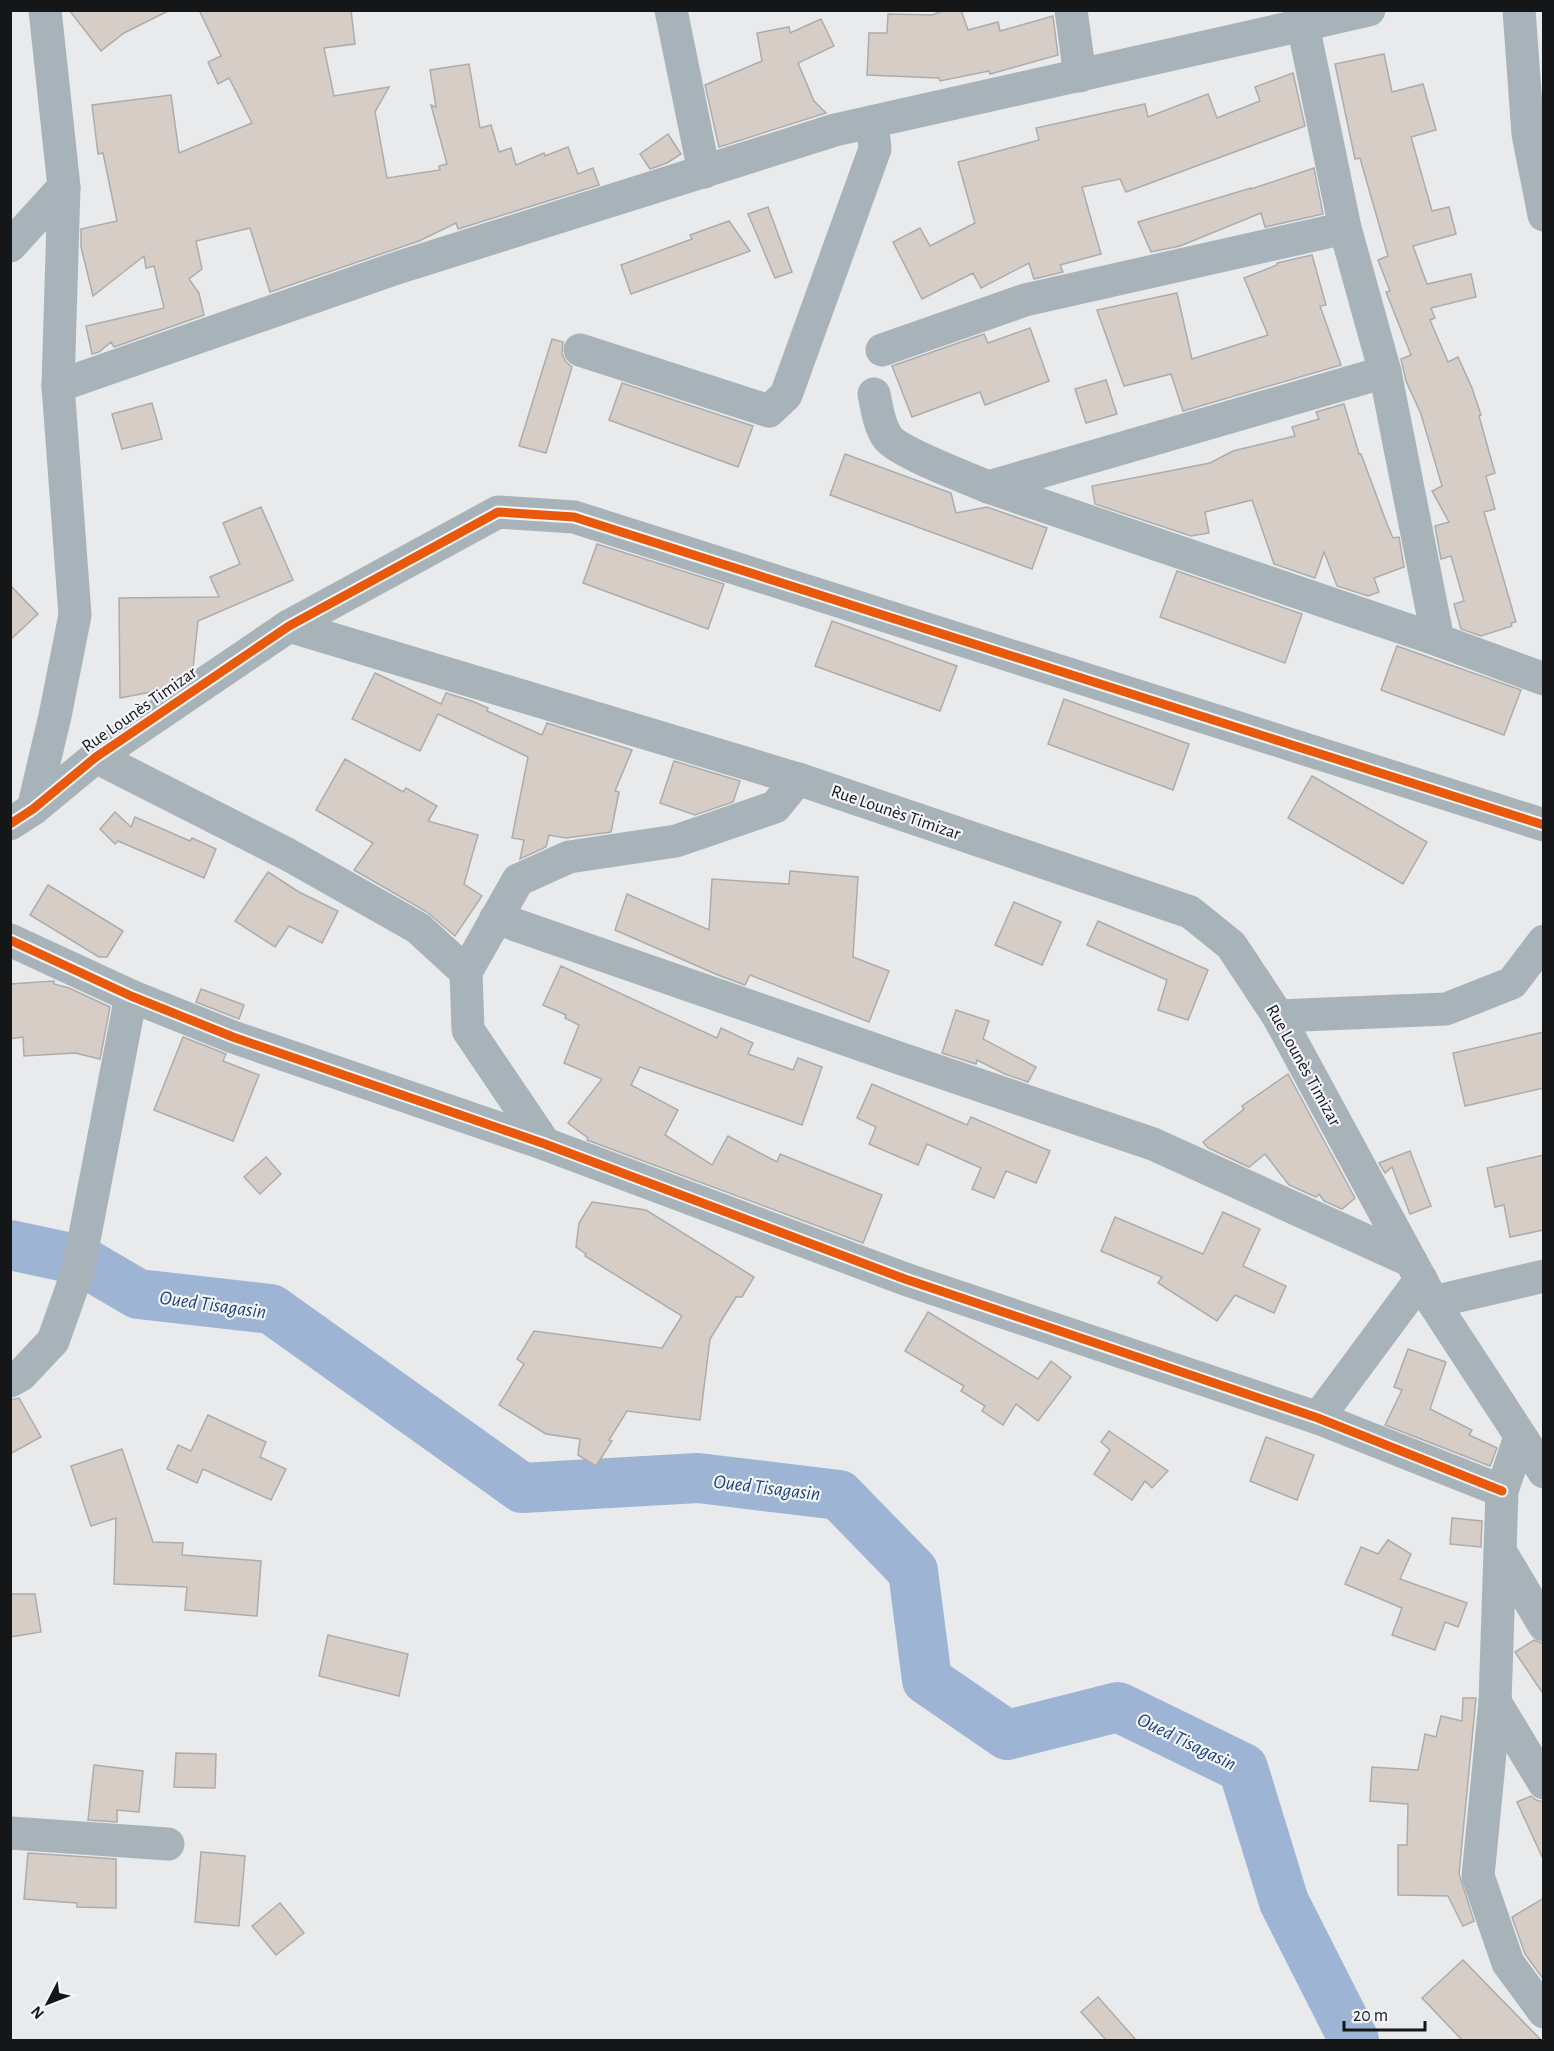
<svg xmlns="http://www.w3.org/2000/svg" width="1554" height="2051" font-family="'Alegreya Sans',sans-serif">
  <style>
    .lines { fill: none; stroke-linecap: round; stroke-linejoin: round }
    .river { stroke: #9eb4d5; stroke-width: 50 }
    .building { fill: #d6cdc7; stroke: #acacad; stroke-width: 1.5 }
    .minor { stroke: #a7b3b9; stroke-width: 33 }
    .cycleway-casing { stroke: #f4f6fb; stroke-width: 13 }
    .cycleway { stroke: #e8590c; stroke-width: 9 }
    .labels { text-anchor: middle; stroke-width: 4.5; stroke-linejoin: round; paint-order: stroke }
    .street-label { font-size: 18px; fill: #151617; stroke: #f4f6fb }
    .water-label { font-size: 20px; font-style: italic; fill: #1d437d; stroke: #f4f6fb }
  </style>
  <rect width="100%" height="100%" fill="#e8eaec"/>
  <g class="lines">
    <polyline class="river" points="10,1245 80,1260 138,1294 271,1309 522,1488 698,1478 839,1495 913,1571 927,1680 1007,1735 1118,1707 1243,1768 1284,1902 1354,2040"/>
  </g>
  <g class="building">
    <polygon points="69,10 170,10 124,33 101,51"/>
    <polygon points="199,10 351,10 355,44 324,48 334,96 389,87 375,112 387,178 440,170 439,166 447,164 431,105 436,107 430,70 469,64 480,128 491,125 499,152 511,148 516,165 544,153 545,156 568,147 578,174 593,168 599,185 458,229 456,223 419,241 270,292 250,228 196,241 202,269 189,279 199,293 204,315 114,347 111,342 99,352 92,354 86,326 164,308 154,266 146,268 144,256 93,296 81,247 81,229 117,221 103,153 98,154 92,105 171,95 179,153 252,123 229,78 218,84 208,62 221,56"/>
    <polygon points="945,10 961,10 968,30 998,22 1000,31 1053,16 1058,55 990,74 989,71 940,81 939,78 867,75 869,33 887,33 888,14 932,15"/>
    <polygon points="821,19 834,46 798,63 814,101 826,113 719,147 705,85 762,61 757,33 789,27 790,33"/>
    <polygon points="1384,54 1392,92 1423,84 1436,130 1411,137 1432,211 1449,207 1456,234 1413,246 1427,284 1471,274 1476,297 1431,308 1435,318 1430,320 1448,362 1458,357 1472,388 1481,415 1479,416 1495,473 1486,476 1495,509 1484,512 1516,622 1511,623 1512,626 1481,636 1461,629 1454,604 1464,601 1451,556 1441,559 1435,526 1449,522 1432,491 1442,486 1421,414 1406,381 1401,359 1411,355 1386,292 1390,291 1378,260 1388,256 1360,158 1355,159 1335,64"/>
    <polygon points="1293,73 1305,126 1126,192 1120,179 1082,187 1101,254 1060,265 1063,272 1034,279 1029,263 981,288 973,273 922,299 893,242 920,228 930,246 975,223 958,162 1039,140 1036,128 1145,104 1148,117 1208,94 1217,118 1260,101 1255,87"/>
    <polygon points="668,134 681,154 667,163 650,169 640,154"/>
    <polygon points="1314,168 1323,214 1265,227 1261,213 1180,246 1151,252 1138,222 1251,188 1251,189"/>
    <polygon points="768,207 792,272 775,278 748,214"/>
    <polygon points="729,221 750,251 631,294 621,265 692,239 690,235"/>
    <polygon points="1312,255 1326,305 1320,306 1341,365 1183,411 1171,374 1124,386 1097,310 1177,293 1192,359 1268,335 1244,278 1277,265 1277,263"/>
    <polygon points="1030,328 1049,381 985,405 980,392 912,417 892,366 984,334 988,343"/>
    <polygon points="552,339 563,342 562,354 566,362 572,367 546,453 519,446"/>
    <polygon points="1106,380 1117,414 1086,423 1075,389"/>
    <polygon points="622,383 753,426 738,467 609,420"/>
    <polygon points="152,403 162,439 122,449 112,414"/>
    <polygon points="1344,404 1359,454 1361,454 1387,524 1393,538 1399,537 1404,567 1374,578 1379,592 1368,596 1337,586 1324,552 1315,578 1274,564 1252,500 1205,512 1209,533 1191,536 1095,504 1092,486 1210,463 1233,451 1295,436 1292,427 1319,419 1316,412"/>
    <polygon points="845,454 951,493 956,513 987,507 1047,528 1032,569 830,495"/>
    <polygon points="261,507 293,580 198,621 193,668 161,690 120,698 119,598 219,597 210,577 240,564 223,523"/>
    <polygon points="597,544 724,584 708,629 583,583"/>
    <polygon points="1177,571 1302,614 1285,663 1160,617"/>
    <polygon points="10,585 38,614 10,640"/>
    <polygon points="832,621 957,666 940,711 815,666"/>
    <polygon points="1397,646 1521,690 1504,735 1381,690"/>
    <polygon points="375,673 441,704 446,693 472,701 488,708 487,711 542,735 547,723 632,750 615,791 619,792 611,832 566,838 549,835 546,847 520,859 524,840 512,838 528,757 438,714 420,751 352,719"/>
    <polygon points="1064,699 1189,744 1173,790 1048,744"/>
    <polygon points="345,759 403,792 406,788 437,806 428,821 478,835 464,884 482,896 455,936 427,912 354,870 373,843 316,810"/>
    <polygon points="674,761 740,781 733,802 695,815 660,803"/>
    <polygon points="1312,776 1427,842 1403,884 1288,818"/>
    <polygon points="115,812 131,827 135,817 190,841 192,838 216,849 204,878 118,841 115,844 100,829"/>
    <polygon points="790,871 858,877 853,957 889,971 869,1022 750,975 745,985 718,975 615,930 627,894 709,930 712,879 789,884"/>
    <polygon points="268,872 299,892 338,911 322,943 289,926 275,947 235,921"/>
    <polygon points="48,885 123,931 107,957 99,957 30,915"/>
    <polygon points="1014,902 1061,922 1042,965 995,945"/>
    <polygon points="1098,921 1208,970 1188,1020 1158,1010 1167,980 1087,945"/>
    <polygon points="561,966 717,1038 721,1028 753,1043 748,1054 793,1070 798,1058 822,1067 802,1125 640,1067 631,1085 678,1110 665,1135 712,1165 728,1136 777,1162 780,1154 882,1195 863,1243 587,1140 588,1138 568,1123 602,1079 564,1063 579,1025 565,1018 566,1015 543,1005"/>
    <polygon points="54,981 54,984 69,988 110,1007 100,1059 75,1053 24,1056 23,1037 10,1039 10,984"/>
    <polygon points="201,989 244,1005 239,1019 196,1002"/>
    <polygon points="956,1010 989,1021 983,1039 1036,1067 1028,1082 1005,1074 977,1060 976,1064 942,1053"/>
    <polygon points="1544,1032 1544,1088 1465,1106 1453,1053"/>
    <polygon points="183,1037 226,1054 223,1061 259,1075 233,1141 154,1110"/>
    <polygon points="1288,1074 1355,1198 1342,1209 1324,1201 1319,1194 1316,1197 1289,1185 1265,1154 1249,1167 1208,1148 1203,1142 1244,1109 1242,1106"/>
    <polygon points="872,1084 967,1125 971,1117 1050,1151 1036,1183 1006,1171 994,1198 972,1189 981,1168 927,1144 918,1165 869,1144 876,1127 857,1118"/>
    <polygon points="1410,1151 1431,1206 1410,1214 1392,1167 1385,1173 1379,1163"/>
    <polygon points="1544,1155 1544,1230 1510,1237 1504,1205 1495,1207 1487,1168"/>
    <polygon points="266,1157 281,1174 260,1194 244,1177"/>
    <polygon points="592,1202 646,1210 754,1277 742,1297 736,1297 710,1339 700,1420 627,1411 609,1440 612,1441 596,1466 578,1455 580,1439 546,1434 499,1405 524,1364 517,1359 534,1331 662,1348 682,1316 585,1256 586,1254 576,1247 579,1223"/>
    <polygon points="1223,1212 1260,1229 1243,1266 1286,1286 1274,1313 1235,1295 1217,1321 1158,1283 1162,1277 1101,1251 1115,1217 1203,1254"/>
    <polygon points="928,1312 1038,1379 1051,1361 1071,1377 1038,1421 1016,1404 1003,1425 982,1411 985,1406 961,1391 964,1386 905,1351"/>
    <polygon points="1408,1349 1446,1362 1430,1409 1472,1430 1469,1435 1497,1448 1490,1466 1385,1425 1402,1390 1394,1387"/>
    <polygon points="19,1398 41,1437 10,1454 10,1400"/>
    <polygon points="208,1415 266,1442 260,1457 286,1469 271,1500 203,1469 197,1483 167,1469 178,1445 191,1451"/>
    <polygon points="1109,1431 1168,1471 1152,1488 1145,1481 1132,1500 1094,1474 1110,1450 1101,1442"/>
    <polygon points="1266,1437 1314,1455 1297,1500 1250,1481"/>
    <polygon points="122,1449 153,1542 183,1543 182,1555 261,1561 257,1616 185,1610 187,1587 114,1584 116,1518 91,1526 71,1466"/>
    <polygon points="1452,1518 1482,1521 1481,1547 1450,1544"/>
    <polygon points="1388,1540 1411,1554 1400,1579 1467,1603 1458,1627 1445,1622 1435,1650 1392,1635 1402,1608 1345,1584 1361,1547 1378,1554"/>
    <polygon points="10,1594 35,1594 41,1632 10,1637"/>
    <polygon points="328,1635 408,1654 399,1696 319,1676"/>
    <polygon points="1534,1640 1544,1644 1544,1695 1515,1652"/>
    <polygon points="1463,1698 1476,1698 1459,1874 1474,1921 1463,1926 1448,1896 1398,1895 1398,1845 1407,1845 1408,1804 1370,1801 1372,1767 1418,1770 1425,1734 1436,1737 1441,1716 1462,1721"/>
    <polygon points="176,1753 216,1754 215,1788 174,1787"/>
    <polygon points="94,1765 143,1771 139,1812 117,1810 117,1822 88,1820"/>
    <polygon points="1531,1796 1536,1800 1544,1802 1544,1861 1517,1802"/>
    <polygon points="201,1852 245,1856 239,1926 195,1922"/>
    <polygon points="28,1853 116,1859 116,1908 77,1907 77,1903 24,1899"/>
    <polygon points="1544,1898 1544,1980 1525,1954 1512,1917"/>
    <polygon points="280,1903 304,1933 276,1955 252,1926"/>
    <polygon points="1463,1960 1541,2040 1462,2040 1422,1998"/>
    <polygon points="1098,1997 1136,2040 1106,2040 1081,2012"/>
  </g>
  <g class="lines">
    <g class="minor">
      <polyline points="671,10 704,172"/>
      <polyline points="1071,10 1080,76"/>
      <polyline points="1519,10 1528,134 1544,215"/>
      <polyline points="1303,25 1345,228 1385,372"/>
      <polyline points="10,246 64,187"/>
      <polyline points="580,350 769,411 786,395 875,149 872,122"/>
      <polyline points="882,350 1025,300 1345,228"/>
      <polyline points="58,386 397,268 835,130 1369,10"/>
      <path d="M874,394c3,14 5,32 14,44 12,15 80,40 100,49"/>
      <polyline points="289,626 798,779 1190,912 1231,945 1278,1016 1433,1302 1544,1472"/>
      <polyline points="1438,640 1385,372 988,487 1438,640 1544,679"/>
      <polyline points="96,757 287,854 418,928 466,972"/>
      <polyline points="33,809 55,716 75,615 58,386 64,187 45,10"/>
      <polyline points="10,824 33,809 96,757 289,626 498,512 574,517 1544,825"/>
      <polyline points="496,918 899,1058 1153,1144 1411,1261"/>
      <polyline points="10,940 131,996 233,1037 545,1144 905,1279 1318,1418 1502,1491"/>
      <polyline points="1278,1016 1446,1009 1512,983 1544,941"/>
      <polyline points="545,1144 468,1030 466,972 518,880 569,857 676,841 775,807 798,779"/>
      <polyline points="1433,1302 1544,1276"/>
      <polyline points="10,1381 21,1375 53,1341 78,1271 131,996"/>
      <polyline points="1318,1418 1421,1279"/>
      <polyline points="1520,1437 1502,1491 1495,1702 1478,1876 1508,1963 1544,2012"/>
      <polyline points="1500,1551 1544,1625"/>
      <polyline points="1495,1702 1544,1783"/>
      <polyline points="10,1833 168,1844"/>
    </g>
    <g class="cycleway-casing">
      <g id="cycleway">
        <polyline points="10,824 33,809 96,757 289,626 498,512 574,517 1544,825"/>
        <polyline points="10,940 131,996 233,1037 545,1144 905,1279 1318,1418 1502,1491"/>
      </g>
    </g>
    <use href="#cycleway" class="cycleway"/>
  </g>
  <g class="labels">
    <g class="street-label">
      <text transform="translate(139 709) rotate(-35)" y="6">Rue Lounès Timizar</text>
      <text transform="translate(896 812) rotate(19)" y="6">Rue Lounès Timizar</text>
      <text transform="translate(1304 1065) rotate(61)" y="6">Rue Lounès Timizar</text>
    </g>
    <g class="water-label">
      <text transform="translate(213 1304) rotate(8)" y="7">Oued Tisagasin</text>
      <text transform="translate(767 1487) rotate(7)" y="7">Oued Tisagasin</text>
      <text transform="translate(1187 1741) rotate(26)" y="7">Oued Tisagasin</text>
    </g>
  </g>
  <rect width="1554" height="2051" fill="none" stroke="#151617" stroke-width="24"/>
  <g transform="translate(48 2003) rotate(228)" stroke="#f4f6fb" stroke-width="4.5" paint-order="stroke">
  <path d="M0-4.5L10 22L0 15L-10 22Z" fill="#151617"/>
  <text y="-9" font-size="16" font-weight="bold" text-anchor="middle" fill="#151617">N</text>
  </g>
  <path d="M1344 2021v9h81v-9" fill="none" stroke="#151617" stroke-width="3"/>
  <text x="1353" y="2021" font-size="18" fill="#151617" stroke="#f4f6fb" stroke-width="4.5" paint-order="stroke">20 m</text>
</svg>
